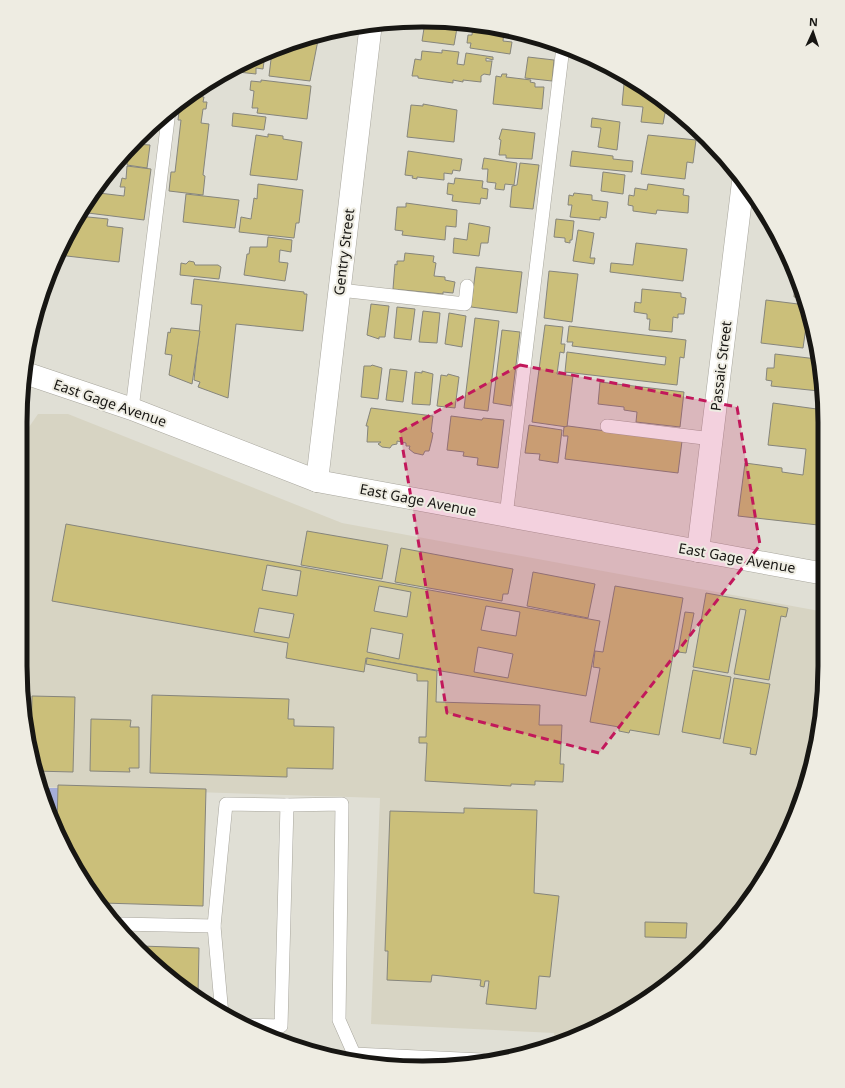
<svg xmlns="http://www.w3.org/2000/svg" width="845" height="1088" font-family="'Noto Sans',sans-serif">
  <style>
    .built { fill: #d7d4c3 }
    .green { fill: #a5add8 }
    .building { fill: #cbbf7a; stroke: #86857c; fill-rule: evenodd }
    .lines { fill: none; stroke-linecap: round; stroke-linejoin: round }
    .lane-casing { stroke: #a8a69d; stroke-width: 14 }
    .street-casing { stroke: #a8a69d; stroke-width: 23 }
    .secondary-casing { stroke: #a8a69d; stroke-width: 23 }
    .lane { stroke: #fff; stroke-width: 13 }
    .street { stroke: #fff; stroke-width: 22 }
    .secondary { stroke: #fff; stroke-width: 22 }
    .marked { fill: #c2185b; fill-opacity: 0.2; stroke: #c2185b; stroke-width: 3; stroke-dasharray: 8 5; stroke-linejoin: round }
    .labels { text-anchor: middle; stroke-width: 4; stroke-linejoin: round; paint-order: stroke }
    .street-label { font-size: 14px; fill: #171613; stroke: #eeece2 }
    .rim { fill: none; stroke: #171613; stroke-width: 5 }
  </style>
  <rect width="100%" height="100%" fill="#e0dfd5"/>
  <polygon class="built" points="38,414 68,414 342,523 825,612 825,666 817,744 794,819 757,889 688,968 624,1014 554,1043 554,1033 371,1024 380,798 41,787 34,770 20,665 20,578 27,430"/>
  <polygon class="green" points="41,788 58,788 57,826"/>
  <g class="building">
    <polygon points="449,21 464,23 463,29 457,28 454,45 422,41 425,22"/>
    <polygon points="473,25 507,31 504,31 503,41 512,42 510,54 470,48 471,43 467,43 468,35 472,35"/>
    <polygon points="319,35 310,81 269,76 272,51 293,41"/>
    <polygon points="529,35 549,42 549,45 528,42"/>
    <polygon points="442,50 459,52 457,64 464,65 466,53 493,57 493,60 486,58 486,61 492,61 490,75 484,74 481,76 481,82 463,80 463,82 453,80 453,83 418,78 418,76 412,76 415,59 421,60 422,51 442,53"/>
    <polygon points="265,54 263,69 256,68 256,74 229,71"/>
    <polygon points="582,55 600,61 603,63 582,60"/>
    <polygon points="528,57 554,60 552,81 525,78"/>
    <polygon points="502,74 507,74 506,77 531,80 530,82 535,83 535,87 544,87 542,109 493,104 496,76 501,77"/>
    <polygon points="261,80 311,86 307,119 257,113 258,108 252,108 254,91 250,90 251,81 261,82"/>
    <polygon points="624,84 639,86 667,103 679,114 665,113 663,124 641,122 643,107 622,105"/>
    <polygon points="191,95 204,97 203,102 207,102 206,109 203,109 201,123 209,124 203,175 205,176 203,195 169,191 171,172 175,172 181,120 178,120 180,103"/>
    <polygon points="423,104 457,110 454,142 407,137 411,105 423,106"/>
    <polygon points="233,113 266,117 264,130 232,126"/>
    <polygon points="592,118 620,122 617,150 598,147 601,128 591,127"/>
    <polygon points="502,129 535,133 532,159 506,158 506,155 499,155 501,140 499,139"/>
    <polygon points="268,134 283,136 283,139 302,142 297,180 250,175 256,135 268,137"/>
    <polygon points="648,135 696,140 693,163 687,162 685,179 641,174"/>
    <polygon points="135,144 150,145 147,168 127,165 128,151"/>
    <polygon points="408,151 462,159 460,171 453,170 452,174 444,173 444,180 417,177 417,179 412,178 413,176 405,175"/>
    <polygon points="572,151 613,156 613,159 633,161 632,172 570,166"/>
    <polygon points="484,158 517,163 514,185 505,184 504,190 495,189 496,183 487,182 488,169 482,169"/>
    <polygon points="520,163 539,165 533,209 510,207 512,186 517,185"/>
    <polygon points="127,166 151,169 144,220 80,212 100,182 99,193 124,196 125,187 120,187 122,178 126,179"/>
    <polygon points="603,172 625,175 623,194 601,191"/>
    <polygon points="455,178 483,181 482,188 488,189 487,199 481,198 480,204 452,201 453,195 447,194 448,183 454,184"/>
    <polygon points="258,184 303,190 299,223 296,223 294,238 239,232 241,217 251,219 254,198 257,199"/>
    <polygon points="648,184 684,189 683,195 689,196 688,213 657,210 656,214 633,211 633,206 628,205 629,195 634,196 635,188 647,190"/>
    <polygon points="574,193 592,195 592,200 608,202 606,218 600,217 600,220 570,217 572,205 568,205 569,195 573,196"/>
    <polygon points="186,194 239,200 235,228 183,222"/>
    <polygon points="406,203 457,210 456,227 446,226 445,240 402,235 403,231 395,230 397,207 406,207"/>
    <polygon points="78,216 108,219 107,226 123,228 119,262 58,255"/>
    <polygon points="556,219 574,221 572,240 570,240 570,243 565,242 565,238 554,237"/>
    <polygon points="469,223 490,227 488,243 481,243 479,256 453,253 454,238 467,240"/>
    <polygon points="578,230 594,233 590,258 595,258 594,264 573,261"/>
    <polygon points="268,237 292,240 291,252 280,250 279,262 288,263 285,281 244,275 247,254 249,254 250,247 267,247"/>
    <polygon points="636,243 687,249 683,281 610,272 611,263 633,265"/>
    <polygon points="405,253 434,256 433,262 436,263 434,276 445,277 445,280 455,282 453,293 443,292 443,294 393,289 395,264 397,265 397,261 404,261"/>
    <polygon points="189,261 194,262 195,265 218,265 221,267 219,279 180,275 181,263 186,264"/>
    <polygon points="476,267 522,272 517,313 471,307"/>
    <polygon points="549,271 578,274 572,322 544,318"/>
    <polygon points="795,274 804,293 805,298 794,297"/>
    <polygon points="194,279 304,292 304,294 307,294 303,331 236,324 228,398 198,387 200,382 194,380 202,305 191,304"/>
    <polygon points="642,289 681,293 681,297 686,298 684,314 678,314 678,318 673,317 672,332 649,330 650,319 647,319 647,314 634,312 635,302 641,303"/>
    <polygon points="766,300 806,305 811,328 806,327 803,348 761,343"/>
    <polygon points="371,304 389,306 385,337 379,337 379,339 367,335"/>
    <polygon points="397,307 415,309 411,340 394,338"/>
    <polygon points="423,311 440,313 437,343 419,342"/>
    <polygon points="449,313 466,316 462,347 445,344"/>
    <polygon points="475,318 499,321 488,411 464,408"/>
    <polygon points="545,325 563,327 561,344 565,344 564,353 560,352 557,374 573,376 567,427 532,422"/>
    <polygon points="569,326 686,340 684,358 680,357 677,385 565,372 567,352 665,365 666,357 572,346 573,342 567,342"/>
    <polygon points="171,328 200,331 192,384 169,375 172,355 165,354 168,332 170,333"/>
    <polygon points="502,330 520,332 511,406 493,403"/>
    <polygon points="775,354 817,359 821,379 819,391 771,386 772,381 766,380 767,368 774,368"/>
    <polygon points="372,365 382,368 378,399 361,397 364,366 371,366"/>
    <polygon points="390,369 407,371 403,402 386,400"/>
    <polygon points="422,371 433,374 430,405 412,404 415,372 422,373"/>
    <polygon points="448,374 459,377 455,408 437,406 441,375 447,376"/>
    <polygon points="600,382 684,392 680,427 636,422 637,412 624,410 624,407 598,404"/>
    <polygon points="773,403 824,410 825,529 818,528 818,525 738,516 745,463 782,468 782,472 803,475 806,449 768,445"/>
    <polygon points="371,408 433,416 431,432 433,433 432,439 429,451 425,451 423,455 414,453 409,449 410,446 406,446 406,443 397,441 397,444 392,445 390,448 382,447 378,444 381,442 367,442 368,426 366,426"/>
    <polygon points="451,416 482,420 483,418 504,420 498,468 477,465 478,458 463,456 464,452 447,450"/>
    <polygon points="529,425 562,430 558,463 539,460 540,454 525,453"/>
    <polygon points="568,426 682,441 678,473 565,459 568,436 563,436 564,427"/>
    <path d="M66,524l534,97 -14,75 -220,-38 -2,14 -78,-14 2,-15 -236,-42zM267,565l34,6 -4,25 -35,-6zM379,586l32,6 -4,25 -33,-6zM486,606l34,6 -4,24 -35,-6zM259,608l35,6 -5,24 -35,-6zM371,628l32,6 -4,25 -32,-7zM478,647l35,7 -5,24 -34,-6z"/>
    <polygon points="307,531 388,545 382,579 301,565"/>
    <polygon points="401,548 513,569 508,594 503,594 502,601 395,582"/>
    <polygon points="533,572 595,584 588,618 527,606"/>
    <polygon points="615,586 683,598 659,735 630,730 629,733 619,731 619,727 590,722 600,668 593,667 595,651 603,652"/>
    <polygon points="706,593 788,608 786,617 781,616 769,680 734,674 746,610 740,609 728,673 693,667"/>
    <polygon points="685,612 694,613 686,653 678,652"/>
    <polygon points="367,658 437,671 436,702 540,705 539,725 562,725 560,764 564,764 563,782 535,781 535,785 511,784 511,786 425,781 427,743 419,743 419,737 426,737 428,681 417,681 417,674 366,664"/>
    <polygon points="693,670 731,677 720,739 682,732"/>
    <polygon points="734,678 770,684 756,755 750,754 751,748 723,743"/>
    <polygon points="152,695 289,699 288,719 294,719 294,726 334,727 333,769 287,768 287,777 150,773"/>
    <polygon points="32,696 75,697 73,772 34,771 31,751"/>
    <polygon points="91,719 131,720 130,727 139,727 139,768 129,768 130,772 90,771"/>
    <polygon points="58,785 206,789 203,906 102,903 74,867 57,826"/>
    <polygon points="464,808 537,810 534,893 559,896 550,977 539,976 536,1009 486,1004 489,981 485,981 484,987 480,986 481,980 432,975 431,982 387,980 388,951 385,951 390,811 464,813"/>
    <polygon points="645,922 687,923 686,938 645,937"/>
    <polygon points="133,943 141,943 141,946 199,948 198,996 138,950"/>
  </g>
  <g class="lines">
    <g class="lane-casing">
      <g id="lane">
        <polyline points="340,290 465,304 467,286"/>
        <polyline points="132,409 169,111"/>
        <polyline points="607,426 712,439"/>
        <polyline points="506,516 563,47"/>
        <polyline points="287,805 342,804 339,1020 354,1054"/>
        <polyline points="118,924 214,926"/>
        <polyline points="222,1015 214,926 226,804 287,805 281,1026 248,1025"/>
        <polyline points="350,1058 354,1054 482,1060"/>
      </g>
    </g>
    <g class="street-casing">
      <g id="street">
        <polyline points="317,481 371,23"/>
        <polyline points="698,551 743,182"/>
      </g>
    </g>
    <g class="secondary-casing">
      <polyline id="secondary" points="25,373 132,409 317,481 825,574"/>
    </g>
    <use href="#lane" class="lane"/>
    <use href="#street" class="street"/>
    <use href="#secondary" class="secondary"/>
  </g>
  <path class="marked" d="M520,365l217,42 23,138 -161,208 -152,-40 -47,-281z"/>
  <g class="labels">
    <g class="street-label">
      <text transform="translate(344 252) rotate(-83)" y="5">Gentry Street</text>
      <text transform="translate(721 366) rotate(-83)" y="5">Passaic Street</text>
      <text transform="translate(110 403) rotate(19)" y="5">East Gage Avenue</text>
      <text transform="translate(418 500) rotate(11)" y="5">East Gage Avenue</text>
      <text transform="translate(737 558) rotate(10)" y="5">East Gage Avenue</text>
    </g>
  </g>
  <path d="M0 0H845V1088H0ZM422 27H423A395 395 0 0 1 818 422V666A395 395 0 0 1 423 1061H422A395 395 0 0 1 27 666V422A395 395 0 0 1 422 27Z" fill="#eeece2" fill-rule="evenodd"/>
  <path class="rim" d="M422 27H423A395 395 0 0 1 818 422V666A395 395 0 0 1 423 1061H422A395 395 0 0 1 27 666V422A395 395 0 0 1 422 27Z"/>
  <g transform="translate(813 32) rotate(3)" stroke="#eeece2" stroke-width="3" paint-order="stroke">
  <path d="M0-3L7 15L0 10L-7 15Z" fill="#171613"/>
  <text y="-6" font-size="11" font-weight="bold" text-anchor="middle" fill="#171613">N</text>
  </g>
</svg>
